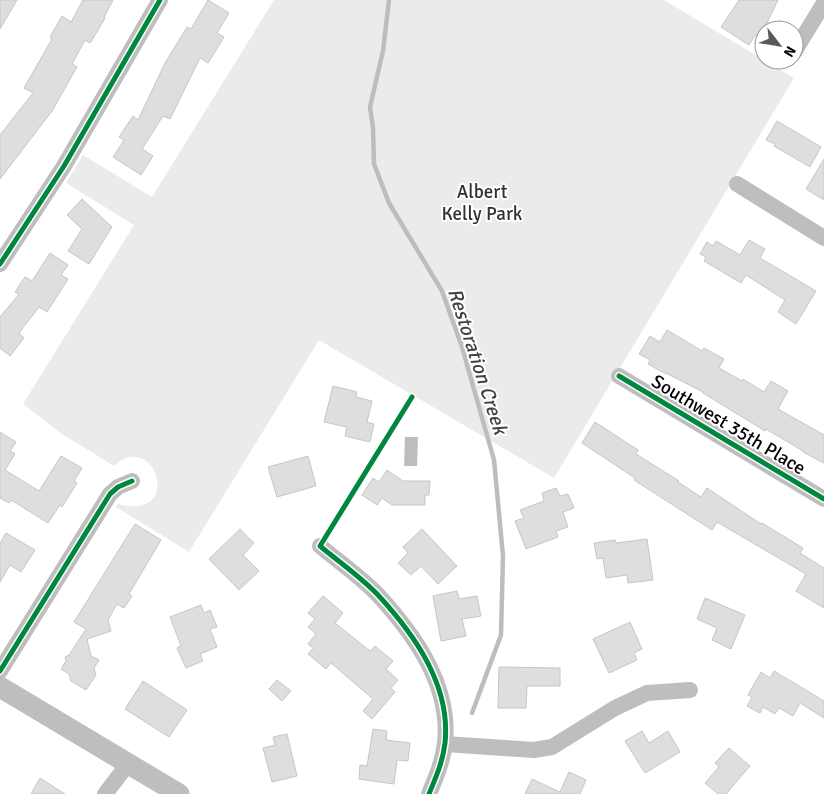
<svg xmlns="http://www.w3.org/2000/svg" width="824" height="794" font-family="Signika,sans-serif">
  <style>
    .green { fill: #ebebeb }
    .water { fill: #bdbdbd }
    .lines { fill: none; stroke-linecap: round; stroke-linejoin: round }
    .stream { stroke: #bdbdbd; stroke-width: 4.5 }
    .building { fill: #dedede; stroke: #c6c6c6 }
    .minor { stroke: #bebebe; stroke-width: 16 }
    .tertiary { stroke: #bebebe; stroke-width: 21 }
    .cycleway-casing { stroke: #fff; stroke-width: 8 }
    .cycleway { stroke: #00873e; stroke-width: 5 }
    .labels { text-anchor: middle; stroke-width: 4; stroke-linejoin: round; paint-order: stroke }
    .park-label { font-size: 19px; fill: #313131; stroke: #fff }
    .street-label { font-size: 19px; fill: #000; stroke: #fff }
    .water-label { font-size: 20px; font-style: italic; fill: #424242; stroke: #fff }
  </style>
  <rect width="100%" height="100%" fill="#fff"/>
  <path class="green" d="M274,0h390l130,78 -240,400 -235,-138 -130,212 -73,-45 2,-3c67,18 37,-76 -4,-38l-52,-32 -39,-30 111,-179 -68,-42 17,-28 69,42z"/>
  <polygon class="water" points="405,437 418,437 417,466 404,466"/>
  <g class="lines">
    <polyline class="stream" points="389,0 383,51 370,107 373,128 374,164 389,203 442,291 462,347 494,460 503,556 501,635 472,713"/>
  </g>
  <g class="building">
    <polygon points="0,0 17,0 0,29"/>
    <polygon points="83,0 113,0 104,17 105,18 97,32 90,43 85,40 72,64 77,67 52,111 0,179 0,135 33,93 24,88 52,39 50,37 62,16 71,22"/>
    <polygon points="208,0 229,13 217,33 224,37 208,63 200,58 170,119 163,116 142,149 153,156 141,175 113,157 124,140 119,137 133,116 138,120 165,63 187,27 191,29"/>
    <polygon points="739,0 778,0 760,37 756,34 749,45 721,27"/>
    <polygon points="777,121 821,147 810,167 774,146 775,144 766,140"/>
    <polygon points="824,159 824,200 806,189"/>
    <polygon points="82,199 112,227 89,264 68,251 82,229 67,215"/>
    <polygon points="749,240 765,249 760,258 816,291 796,324 778,312 785,300 746,275 741,283 704,261 706,257 700,254 707,242 713,246 716,241 740,255"/>
    <polygon points="50,253 68,265 61,275 68,279 47,312 39,307 19,333 24,338 10,356 0,348 0,317 19,294 15,292 25,277 32,281"/>
    <polygon points="667,330 702,351 704,348 724,359 719,368 742,381 743,379 764,392 771,381 788,391 778,409 824,435 824,463 803,452 803,451 766,429 765,431 703,393 703,392 666,373 666,374 648,364 650,360 639,354 650,336 660,342"/>
    <polygon points="333,386 357,392 356,397 372,401 367,422 374,424 370,442 345,436 347,427 324,422"/>
    <polygon points="595,422 638,450 636,454 679,481 678,482 701,497 707,488 761,524 762,523 803,548 800,553 824,568 824,608 796,591 806,574 717,522 712,530 634,480 635,478 582,443"/>
    <polygon points="0,432 16,442 10,451 15,454 5,470 39,491 61,456 82,468 74,481 77,483 62,507 60,505 48,523 11,500 9,503 0,498"/>
    <polygon points="308,456 316,486 277,497 268,467"/>
    <polygon points="387,470 403,481 430,481 429,495 425,495 425,505 392,505 382,498 377,505 362,495 373,478 379,482"/>
    <polygon points="556,488 560,496 568,494 574,508 563,512 568,527 556,531 558,537 526,549 515,521 524,518 520,510 544,501 542,493"/>
    <polygon points="135,524 161,540 129,594 132,596 124,608 117,604 108,620 111,631 87,639 91,656 99,660 94,668 96,675 86,690 71,681 69,674 61,669 66,661 65,657 69,655 86,629 74,622"/>
    <polygon points="240,529 254,543 243,555 259,571 239,590 209,559"/>
    <polygon points="422,529 457,566 438,584 421,566 411,575 398,563 408,553 403,547"/>
    <polygon points="6,533 35,550 21,572 10,565 0,582 0,543"/>
    <polygon points="647,539 653,580 628,583 627,575 606,578 603,558 597,559 594,543 615,540 616,543"/>
    <polygon points="457,591 459,599 477,596 481,616 462,619 466,636 441,641 433,596"/>
    <polygon points="323,596 343,613 335,623 370,651 375,646 393,661 386,669 398,680 391,688 395,692 372,719 363,711 373,699 331,663 326,669 308,654 313,648 308,644 316,634 308,627 315,619 308,613"/>
    <polygon points="705,598 745,615 731,649 712,640 717,628 697,619"/>
    <polygon points="201,605 204,613 210,610 217,627 210,629 217,647 200,654 203,661 186,668 177,648 181,646 170,617"/>
    <polygon points="630,622 642,649 634,653 637,660 609,673 593,639"/>
    <polygon points="499,667 560,668 560,686 527,686 526,708 498,708"/>
    <polygon points="774,671 824,701 824,718 800,703 793,716 779,708 775,714 763,707 760,713 747,706 752,697 748,695 761,672 770,678"/>
    <polygon points="277,680 291,691 282,701 269,689"/>
    <polygon points="143,681 187,710 169,737 125,709"/>
    <polygon points="373,729 387,731 386,740 410,743 408,761 397,760 394,784 359,779 360,765 367,766"/>
    <polygon points="642,731 649,743 668,731 680,752 645,773 625,741"/>
    <polygon points="287,734 297,776 272,782 263,748 275,745 273,737"/>
    <polygon points="729,748 750,766 726,794 718,794 705,783 719,767 715,763"/>
    <polygon points="569,772 586,780 580,794 525,794 532,779 560,792"/>
    <polygon points="40,778 65,794 31,794"/>
  </g>
  <g class="lines">
    <g class="minor">
      <polyline points="794,52 824,3"/>
      <polyline points="737,184 824,238"/>
      <polyline points="0,264 64,166 160,0"/>
      <polyline points="619,376 824,499"/>
      <path d="M320,546c19,16 41,31 58,49 37,40 73,91 67,148 -2,18 -9,34 -16,51"/>
      <polyline points="0,671 110,494 118,487 132,481"/>
      <polyline points="445,744 534,750 552,747 615,708 647,693 690,690"/>
      <polyline points="105,794 128,764"/>
    </g>
    <polyline class="tertiary" points="0,687 179,794"/>
    <g class="cycleway-casing">
      <g id="cycleway">
        <polyline points="0,264 64,166 160,0"/>
        <polyline points="619,376 824,499"/>
        <path d="M412,397l-92,149c19,16 41,31 58,49 37,40 73,91 67,148 -2,18 -9,34 -16,51"/>
        <polyline points="0,671 110,494 118,487 132,481"/>
      </g>
    </g>
    <use href="#cycleway" class="cycleway"/>
  </g>
  <g class="labels">
    <g class="park-label">
      <text x="482" y="198">Albert<tspan x="482" dy="22">Kelly Park</tspan></text>
    </g>
    <g class="street-label">
      <text transform="translate(729 424) rotate(31)" y="7">Southwest 35th Place</text>
    </g>
    <g class="water-label">
      <text transform="translate(478 361) rotate(72)" y="7">Restoration Creek</text>
    </g>
  </g>
  <g transform="translate(779 45) rotate(121)"><circle r="24" fill="#ffffff" stroke="#999999"/>
  <path d="M0-4L9 19L0 12L-9 19Z" fill="#595959"/>
  <text y="-8" font-size="14" font-weight="bold" text-anchor="middle" fill="#000000">N</text>
  </g>
</svg>
